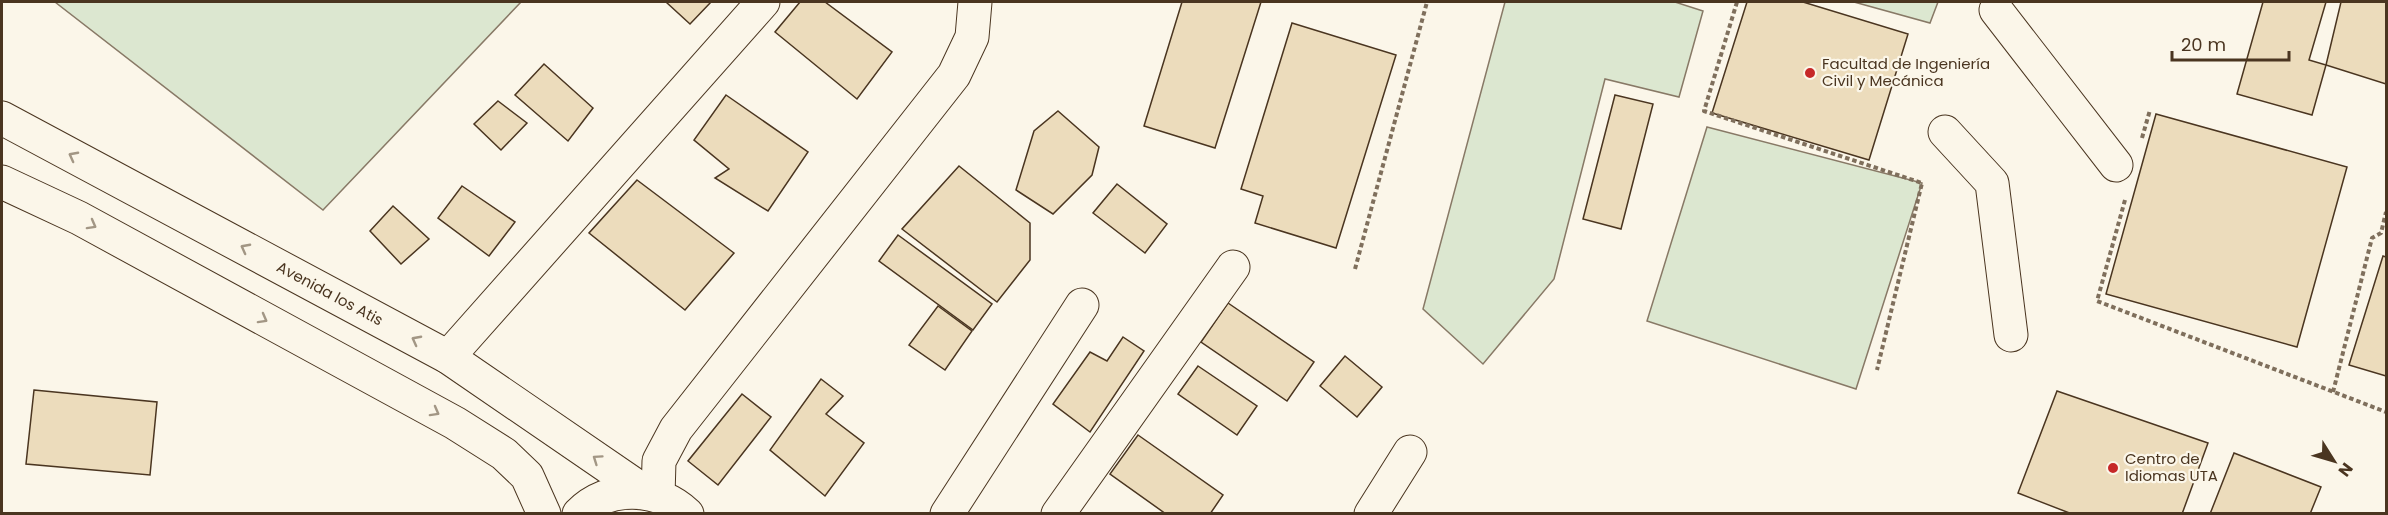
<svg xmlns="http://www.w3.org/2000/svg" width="2388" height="515" font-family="Poppins,sans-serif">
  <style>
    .park { fill: #dce7d0; stroke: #887966; stroke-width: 1.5 }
    .building { fill: #ecdcbc; stroke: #4a3520; stroke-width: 1.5 }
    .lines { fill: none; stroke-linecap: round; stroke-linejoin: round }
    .minor-casing { stroke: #4a3520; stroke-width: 35 }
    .major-casing { stroke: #4a3520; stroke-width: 35 }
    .path { stroke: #7f6f5c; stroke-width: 4; stroke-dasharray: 4.5 3; stroke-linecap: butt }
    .minor { stroke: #fbf6e9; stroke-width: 33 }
    .major { stroke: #fbf6e9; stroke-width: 33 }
    .oneway { stroke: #a29684 }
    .poi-dot { fill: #c62828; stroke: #fbf6e9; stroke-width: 2 }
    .labels { text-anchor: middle; stroke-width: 4.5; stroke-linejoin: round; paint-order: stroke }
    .poi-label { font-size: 15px; fill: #4a3520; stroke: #fbf6e9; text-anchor: start }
    .street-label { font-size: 15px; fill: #4a3520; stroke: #fbf6e9 }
  </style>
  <rect width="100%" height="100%" fill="#fbf6e9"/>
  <g class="park">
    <polygon points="55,2 521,2 323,210"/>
    <polygon points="1505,2 1675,2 1703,11 1679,97 1605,79 1554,279 1483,364 1423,309"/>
    <polygon points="1854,2 1938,2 1930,23"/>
    <polygon points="1707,127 1922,183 1856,389 1647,321"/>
  </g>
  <g class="building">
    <polygon points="666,2 711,2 690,24"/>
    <polygon points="800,2 825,2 892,52 857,99 775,32"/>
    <polygon points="1182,2 1261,2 1215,148 1144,126"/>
    <polygon points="1747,2 1803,2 1908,34 1869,160 1712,113"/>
    <polygon points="2263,2 2326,2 2309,60 2326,65 2312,115 2237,94"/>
    <polygon points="2341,2 2386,2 2386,84 2326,65"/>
    <polygon points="1292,23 1396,55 1336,248 1255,223 1263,196 1241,189"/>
    <polygon points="544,64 593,108 568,141 515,95"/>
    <polygon points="726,95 808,152 768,211 715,178 729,169 694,140"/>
    <polygon points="1615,95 1653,104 1621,229 1583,219"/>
    <polygon points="498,101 527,123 501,150 474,124"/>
    <polygon points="1058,111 1099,147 1092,175 1053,214 1016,190 1034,131"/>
    <polygon points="2156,114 2347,167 2297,347 2106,294"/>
    <polygon points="959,166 1030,223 1030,260 997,302 902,229"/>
    <polygon points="637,180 734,253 685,310 589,233"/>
    <polygon points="1117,184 1167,224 1145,253 1093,213"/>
    <polygon points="462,186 515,222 489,256 438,218"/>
    <polygon points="393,206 429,239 401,264 370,231"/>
    <polygon points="898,235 992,304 973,330 879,261"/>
    <polygon points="2383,256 2386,257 2386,376 2349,365"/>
    <polygon points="1228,303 1314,362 1287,401 1201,342"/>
    <polygon points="938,306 972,331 945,370 909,345"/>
    <polygon points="1123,337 1144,351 1090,432 1053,404 1090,352 1107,361"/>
    <polygon points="1345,356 1382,387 1357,417 1320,386"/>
    <polygon points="1198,366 1257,406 1237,435 1178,394"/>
    <polygon points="821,379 843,396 826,414 864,443 825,496 770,450"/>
    <polygon points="34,390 157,402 150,475 26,464"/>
    <polygon points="2057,391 2208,443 2182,514 2072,514 2018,493"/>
    <polygon points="742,394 771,417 718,485 688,461"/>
    <polygon points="1138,435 1223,495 1210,514 1166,514 1110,474"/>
    <polygon points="2234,453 2321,487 2310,514 2210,514"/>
  </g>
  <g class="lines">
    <g class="minor-casing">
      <g id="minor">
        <polyline points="1996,10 2116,165"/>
        <path id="s1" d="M2,118l446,239 197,135"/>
        <polyline points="1945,132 1992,183 2011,335"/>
        <polyline points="2,182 79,218 455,423 504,454 527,476 544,514"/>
        <polyline points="448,357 763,2"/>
        <polyline points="658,496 659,461 676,429 954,75 972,37 975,2"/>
        <polyline points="947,514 1082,305"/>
        <polyline points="1058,514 1233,267"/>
        <polyline points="1371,514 1410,452"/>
      </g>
    </g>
    <g class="major-casing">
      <path id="major" d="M579,514c29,-30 79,-28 108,0"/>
    </g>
    <g class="path">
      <polyline points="1737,2 1704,111 1922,183 1877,370"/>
      <polyline points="2142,138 2150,110"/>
      <polyline points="2125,200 2097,301 2386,412"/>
      <polyline points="1355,269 1427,2"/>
      <polyline points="2333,392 2372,238 2381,233 2386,212"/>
    </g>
    <use href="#minor" class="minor"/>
    <use href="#major" class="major"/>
  </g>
  <defs><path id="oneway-chevron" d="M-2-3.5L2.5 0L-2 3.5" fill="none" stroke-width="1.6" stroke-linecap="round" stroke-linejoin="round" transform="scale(1.5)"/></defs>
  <g class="oneway">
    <use href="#oneway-chevron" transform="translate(73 156) rotate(-152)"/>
    <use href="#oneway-chevron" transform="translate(92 225) rotate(29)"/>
    <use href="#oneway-chevron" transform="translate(245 248) rotate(-152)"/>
    <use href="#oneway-chevron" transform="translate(263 319) rotate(29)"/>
    <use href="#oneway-chevron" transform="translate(416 340) rotate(-152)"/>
    <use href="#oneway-chevron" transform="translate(435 412) rotate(29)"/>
    <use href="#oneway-chevron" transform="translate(597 459) rotate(-145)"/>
  </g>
  <g class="poi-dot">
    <circle cx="1810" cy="73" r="6"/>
    <circle cx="2113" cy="468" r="6"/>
  </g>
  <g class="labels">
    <g class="poi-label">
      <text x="1822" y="69">Facultad de Ingeniería<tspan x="1822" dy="17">Civil y Mecánica</tspan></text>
      <text x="2125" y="464">Centro de<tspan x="2125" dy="17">Idiomas UTA</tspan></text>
    </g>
    <g class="street-label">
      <text dy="5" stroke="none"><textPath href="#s1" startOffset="372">Avenida los Atis</textPath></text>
    </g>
  </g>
  <rect width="2388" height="515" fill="none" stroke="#4a3520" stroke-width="6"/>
  <g transform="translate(2334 461) rotate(127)" stroke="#fbf6e9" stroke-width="4.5" paint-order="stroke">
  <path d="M0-4.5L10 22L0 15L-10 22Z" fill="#4a3520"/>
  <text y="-9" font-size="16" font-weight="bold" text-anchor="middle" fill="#4a3520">N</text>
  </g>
  <path d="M2172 51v9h117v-9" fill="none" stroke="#4a3520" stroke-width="3"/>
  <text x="2181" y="51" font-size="18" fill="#4a3520" stroke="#fbf6e9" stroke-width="4.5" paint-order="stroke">20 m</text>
</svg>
